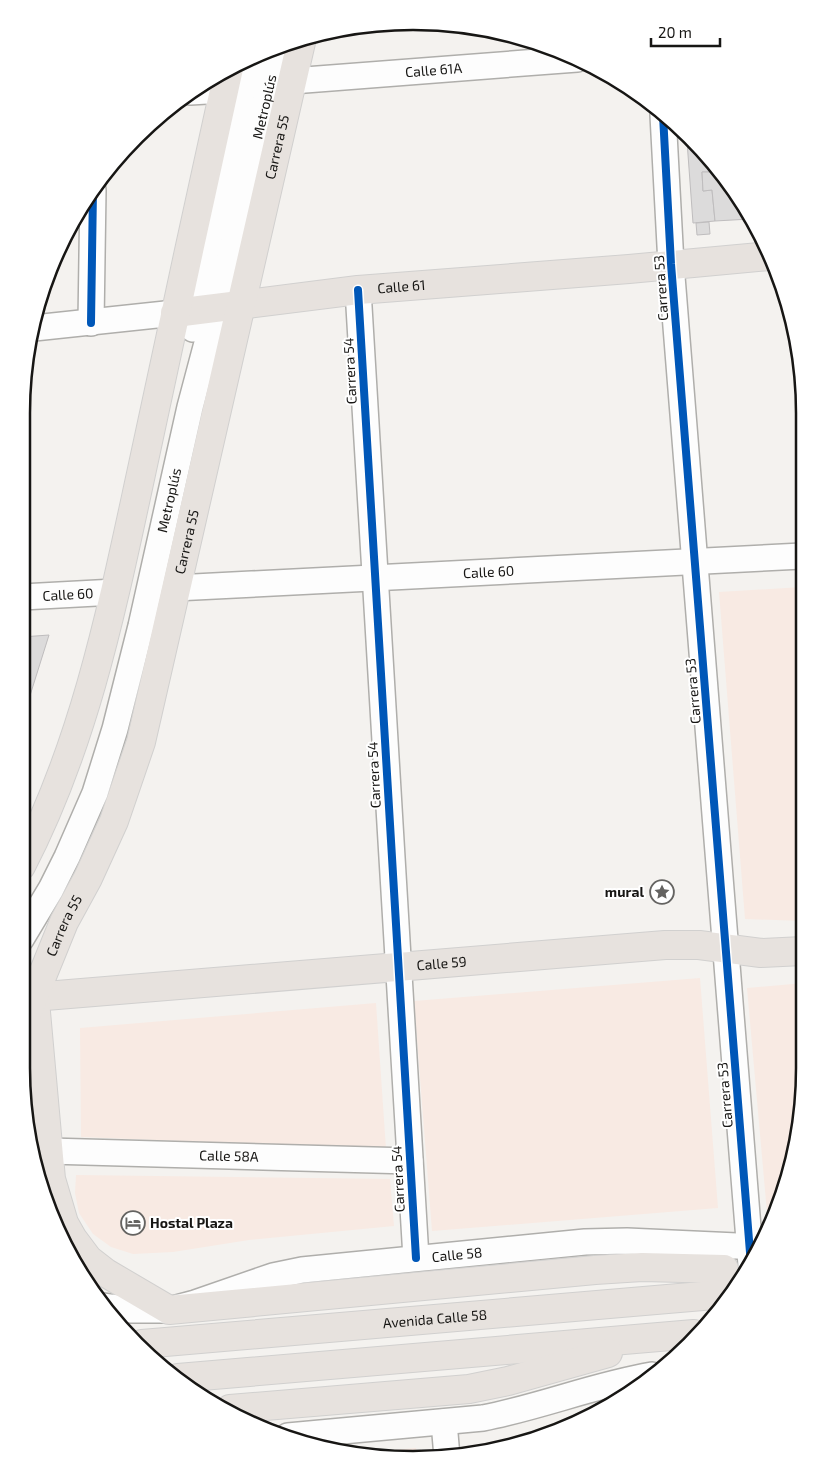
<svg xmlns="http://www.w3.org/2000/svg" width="826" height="1481" font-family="'Exo 2',sans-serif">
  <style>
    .industrial { fill: #f8eae3 }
    .green { fill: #dae1c7 }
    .building { fill: #dcdbdb; stroke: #bfbdbe }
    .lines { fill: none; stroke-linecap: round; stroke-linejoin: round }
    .minor-casing { stroke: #afaeab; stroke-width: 28 }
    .major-casing { stroke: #d1d0cf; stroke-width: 30 }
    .minor { stroke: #fdfdfd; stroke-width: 25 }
    .major { stroke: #e7e2de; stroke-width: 28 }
    .cycleway-casing { stroke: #fff; stroke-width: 11 }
    .cycleway { stroke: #0057b8; stroke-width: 8 }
    .labels { text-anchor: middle; stroke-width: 4; stroke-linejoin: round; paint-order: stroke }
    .street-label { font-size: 14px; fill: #171614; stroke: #fff }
    .poi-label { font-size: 14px; font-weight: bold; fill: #171614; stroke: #fff; text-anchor: end }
    .rim { fill: none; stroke: #171614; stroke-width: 2.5 }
  </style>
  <rect width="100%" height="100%" fill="#f4f2ef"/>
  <g class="industrial">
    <polygon points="802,587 803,921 745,919 719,592"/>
    <polygon points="700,978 718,1208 432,1231 414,1001"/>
    <polygon points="804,983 804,1093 791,1170 768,1224 747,988"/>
    <polygon points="376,1003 386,1149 81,1137 80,1028"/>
    <polygon points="76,1175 390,1179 394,1226 249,1240 173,1252 133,1254 111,1247 93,1234 79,1213 75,1193"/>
    <polygon points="580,1419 563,1430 468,1452"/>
    <polygon points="416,1448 417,1457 370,1452"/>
  </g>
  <polygon class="green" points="31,1043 42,1193 21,1069"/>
  <g class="building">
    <polygon points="694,140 711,162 712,172 702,172 703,191 712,190 715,221 693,223 687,141"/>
    <polygon points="711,162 739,196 750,219 715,221 712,190 703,191 702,172 712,172"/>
    <polygon points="709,222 710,234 697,235 696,223"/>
    <polygon points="49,635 22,721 22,637"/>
  </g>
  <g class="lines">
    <g class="minor-casing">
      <g id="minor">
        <path id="s1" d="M292,81l285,-22"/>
        <polyline points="190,92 224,90"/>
        <polyline points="663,115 671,264 751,1265"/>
        <polyline points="358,290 416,1258"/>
        <polyline points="91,323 93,190"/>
        <polyline points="34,328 175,313"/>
        <polyline points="193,329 254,56"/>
        <path id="s2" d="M175,588l627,-32"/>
        <path id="s3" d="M22,597l93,-5"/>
        <path id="s4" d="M21,939l30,-50 16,-32 28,-64 20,-64 26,-103 49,-219 42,-158 46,-202"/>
        <path id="s5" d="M49,1151l361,10"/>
        <path id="s6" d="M102,1306l30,4h37l26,-7 78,-27 29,-6 283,-28 42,-1 132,6"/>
        <polyline points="444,1422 447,1457"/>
        <path d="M288,1436l195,-18c57,-11 111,-33 169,-43"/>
      </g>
    </g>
    <g class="major-casing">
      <g id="major">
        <path id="s7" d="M175,313l183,-23 271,-21 140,-13"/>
        <path d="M21,866c64,-123 91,-258 120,-392 29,-135 58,-271 88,-406"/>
        <path id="s8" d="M21,998l644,-53h34l62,8 42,-2"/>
        <polyline points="35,1001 51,1179 64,1223 73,1239 88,1259 106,1273 169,1310 595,1270 642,1267 724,1269"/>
        <path id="s9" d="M21,1028l43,-106 24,-44 26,-57 27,-79 161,-704"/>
        <path id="s10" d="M142,1344l584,-50"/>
        <polyline points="178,1378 694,1334"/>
        <polyline points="230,1409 469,1389 508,1381 608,1353"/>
      </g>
    </g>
    <use href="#minor" class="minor"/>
    <use href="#major" class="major"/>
    <g class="cycleway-casing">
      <g id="cycleway">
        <polyline points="663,115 671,264 751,1265"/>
        <polyline points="358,290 416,1258"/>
        <polyline points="91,323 93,190"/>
      </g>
    </g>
    <use href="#cycleway" class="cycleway"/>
  </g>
  <defs>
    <g id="sight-ring" transform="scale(1.25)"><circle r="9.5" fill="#fff" stroke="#646361" stroke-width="1.5"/><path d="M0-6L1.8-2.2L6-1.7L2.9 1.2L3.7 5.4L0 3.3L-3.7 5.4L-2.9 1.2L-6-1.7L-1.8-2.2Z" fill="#646361"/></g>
    <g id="hotel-ring" transform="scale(1.25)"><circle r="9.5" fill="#fff" stroke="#646361" stroke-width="1.5"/><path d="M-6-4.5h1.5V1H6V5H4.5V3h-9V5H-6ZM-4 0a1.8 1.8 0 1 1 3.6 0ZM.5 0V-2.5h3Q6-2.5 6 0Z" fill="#646361"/></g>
  </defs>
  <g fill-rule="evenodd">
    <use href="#sight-ring" x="662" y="892"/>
    <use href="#hotel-ring" x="133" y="1223"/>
  </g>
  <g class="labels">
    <g class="street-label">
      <text dy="5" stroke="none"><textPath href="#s1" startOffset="142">Calle 61A</textPath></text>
      <text dy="5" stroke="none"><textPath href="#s4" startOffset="871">Metroplús</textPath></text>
      <text dy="5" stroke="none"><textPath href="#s9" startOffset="921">Carrera 55</textPath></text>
      <text dy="5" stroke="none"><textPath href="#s7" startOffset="228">Calle 61</textPath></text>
      <text transform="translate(661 288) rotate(-94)" y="5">Carrera 53</text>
      <text transform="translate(350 371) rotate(-93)" y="5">Carrera 54</text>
      <text dy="5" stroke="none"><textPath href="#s4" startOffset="466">Metroplús</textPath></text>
      <text dy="5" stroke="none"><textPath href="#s9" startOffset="516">Carrera 55</textPath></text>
      <text dy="5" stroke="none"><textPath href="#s2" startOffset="314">Calle 60</textPath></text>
      <text dy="5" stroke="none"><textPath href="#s3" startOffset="46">Calle 60</textPath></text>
      <text transform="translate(693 691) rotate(-95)" y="5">Carrera 53</text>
      <text transform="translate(374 775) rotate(-93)" y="5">Carrera 54</text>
      <text dy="5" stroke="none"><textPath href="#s9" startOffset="111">Carrera 55</textPath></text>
      <text dy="5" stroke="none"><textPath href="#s8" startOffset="422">Calle 59</textPath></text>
      <text transform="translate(725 1095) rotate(-95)" y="5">Carrera 53</text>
      <text dy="5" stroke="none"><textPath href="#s5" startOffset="180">Calle 58A</textPath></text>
      <text transform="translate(398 1179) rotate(-93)" y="5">Carrera 54</text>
      <text dy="5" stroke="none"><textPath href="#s6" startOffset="362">Calle 58</textPath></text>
      <text dy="5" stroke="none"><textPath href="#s10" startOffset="294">Avenida Calle 58</textPath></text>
    </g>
    <g class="poi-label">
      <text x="644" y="897">mural</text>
      <text x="150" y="1228" text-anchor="start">Hostal Plaza</text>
    </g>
  </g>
  <path d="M0 0H826V1481H0ZM413 30H413A383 383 0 0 1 796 413V1068A383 383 0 0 1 413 1451H413A383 383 0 0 1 30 1068V413A383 383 0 0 1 413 30Z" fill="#fff" fill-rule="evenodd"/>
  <path class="rim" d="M413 30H413A383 383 0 0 1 796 413V1068A383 383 0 0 1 413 1451H413A383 383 0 0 1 30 1068V413A383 383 0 0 1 413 30Z"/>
  <path d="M651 38v8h69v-8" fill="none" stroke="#171614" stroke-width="2.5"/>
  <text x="658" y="38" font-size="15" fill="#171614" stroke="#ffffff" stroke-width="4" paint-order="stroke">20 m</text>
</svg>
